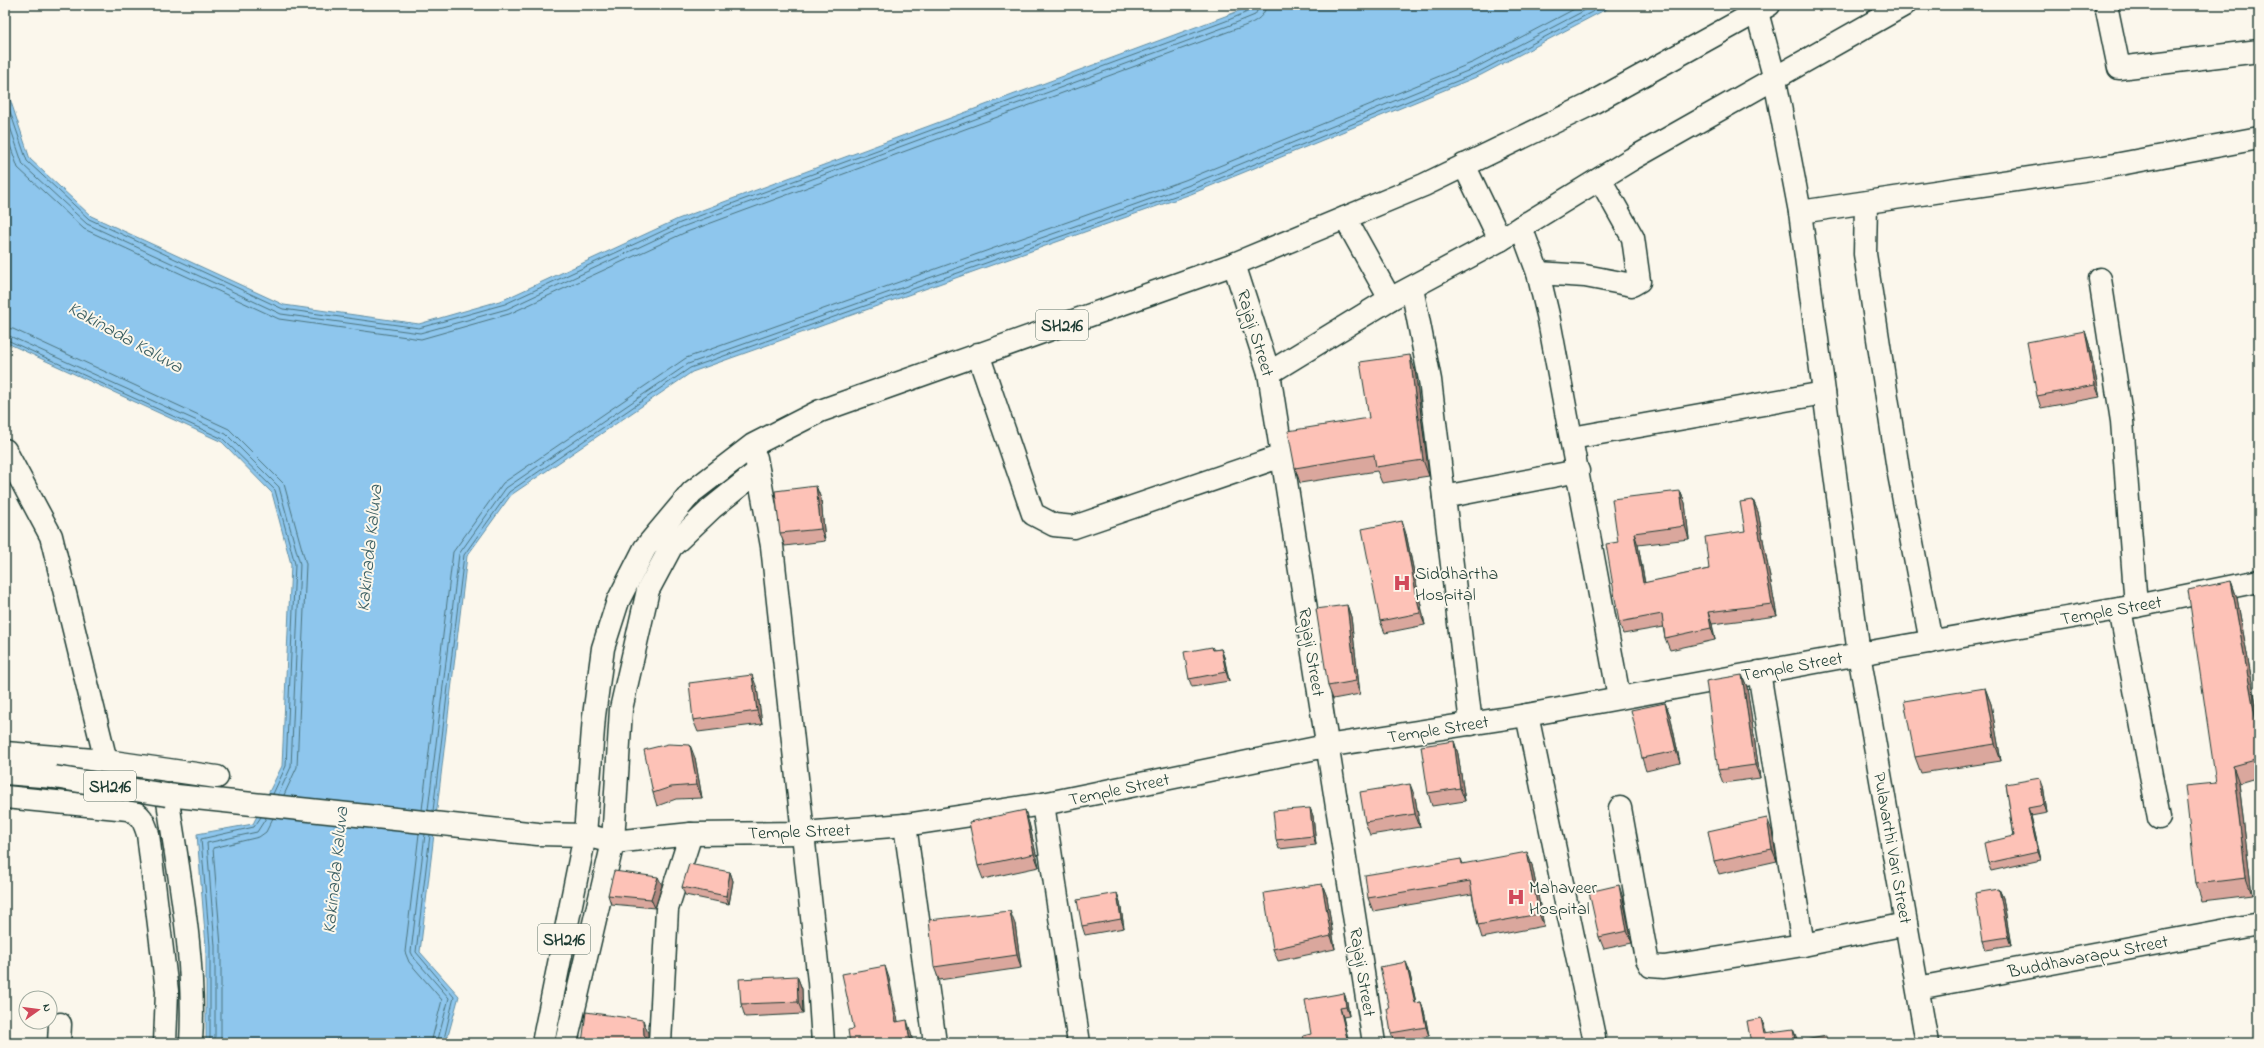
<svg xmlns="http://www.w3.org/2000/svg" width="2264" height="1048" font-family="'Indie Flower',sans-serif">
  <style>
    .water { fill: #8ec6ed; stroke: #628fa3 }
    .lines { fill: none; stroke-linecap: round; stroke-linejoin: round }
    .shore { stroke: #4b747e; stroke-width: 1 }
    .minor-casing { stroke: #1f3d34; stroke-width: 25 }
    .major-casing { stroke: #1f3d34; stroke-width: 25 }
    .minor { stroke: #fbf7ec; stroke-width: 22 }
    .major { stroke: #fbf7ec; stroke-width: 22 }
    .major-bridge-casing { stroke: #1f3d34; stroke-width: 25; stroke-linecap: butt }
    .major-bridge { stroke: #fbf7ec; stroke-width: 22 }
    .wall { fill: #daa79d; stroke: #1f3d34 }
    .shaded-wall { fill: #b18880; stroke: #1f3d34 }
    .building { fill: #fdc2b7; stroke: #1f3d34 }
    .labels { text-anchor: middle; stroke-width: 4; stroke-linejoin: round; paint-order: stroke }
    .shield { fill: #fbf7ec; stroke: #61756b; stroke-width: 1 }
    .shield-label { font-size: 17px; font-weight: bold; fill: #1f3d34 }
    .street-label { font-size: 18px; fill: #1f3d34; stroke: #fbf7ec }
    .poi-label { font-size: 18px; fill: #1f3d34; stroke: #fbf7ec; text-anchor: start }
    .water-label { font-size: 19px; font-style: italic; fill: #3b5f62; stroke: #fbf7ec }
  </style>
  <rect width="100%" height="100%" fill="#fbf7ec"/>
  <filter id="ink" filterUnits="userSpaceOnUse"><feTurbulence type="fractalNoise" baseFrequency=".025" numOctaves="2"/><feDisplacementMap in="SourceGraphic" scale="8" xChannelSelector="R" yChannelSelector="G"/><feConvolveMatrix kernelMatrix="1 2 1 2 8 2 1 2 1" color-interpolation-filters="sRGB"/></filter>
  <g filter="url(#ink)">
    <polygon class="water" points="1255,5 1614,5 1481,75 1191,194 692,372 511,495 467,556 420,952 459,996 446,1043 206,1043 206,946 197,834 253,824 282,766 291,564 272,493 222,442 5,342 5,84 30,159 91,216 284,305 419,324 503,300 678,219"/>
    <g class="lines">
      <g class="shore">
        <polyline points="5,97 27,161 89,219 283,309 419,328 505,304 680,223 1226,21 1252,10 1255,5"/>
        <polyline points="5,112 23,165 87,224 281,314 420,333 507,309 682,227 1228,26 1255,15 1260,5"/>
        <path d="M5,131l13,37 66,61 195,90 142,20 88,-25 175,-81 546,-202c13,-5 35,-9 36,-26"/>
        <polyline points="5,328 13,329 229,429 284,484 306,564 297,767 284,795"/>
        <polyline points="5,334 226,434 279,487 300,564 291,767 278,795"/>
        <polyline points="5,339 223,439 275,490 295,564 286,766 273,794"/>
        <polyline points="422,810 453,552 503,483 686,358 1185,180 1474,62 1582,5"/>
        <polyline points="428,810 459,554 506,488 688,364 1187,186 1477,67 1595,5"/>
        <polyline points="433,811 464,555 509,492 690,368 1189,191 1479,72 1605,5"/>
        <polyline points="419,834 405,952 409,962 442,1000 431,1043"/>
        <polyline points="425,834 411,952 414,958 449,998 437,1043"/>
        <polyline points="430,835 416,952 454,997 443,1043"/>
        <polyline points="210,1043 210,946 201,839 254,827 261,817"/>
        <polyline points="215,1043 215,946 207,843 257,832 266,818"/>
        <polyline points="221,1043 221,946 213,848 259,837 266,832 273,818"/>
      </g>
      <g class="minor-casing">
        <g id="minor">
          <polyline points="2106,5 2119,68 2259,51"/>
          <polyline points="1757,12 1775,80 1800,212 1859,654 1927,1043"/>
          <polyline points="1464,165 1500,240"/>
          <polyline points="1866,203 1865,254 1898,469 1931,642"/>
          <polyline points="1800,212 2104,167 2259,138"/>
          <polyline points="1345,218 1390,299"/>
          <polyline points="1521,227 1538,273 1548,315 1619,697"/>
          <polyline points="1234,264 1269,373 1374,1043"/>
          <polyline points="1538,273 1585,276 1632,285 1639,281 1633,238 1600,179"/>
          <polyline points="2100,279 2122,421 2136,606"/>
          <polyline points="1412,288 1430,380 1471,724"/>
          <polyline points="978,354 1033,514 1054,525 1074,527 1282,456"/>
          <polyline points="1269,373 1390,299 1500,240 1632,159 1904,5"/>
          <polyline points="1572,438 1824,393"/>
          <polyline points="5,450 51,536 106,761 128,809"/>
          <polyline points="756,458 772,546 819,982 823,1043"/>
          <polyline points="1444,497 1578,471"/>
          <polyline points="2120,609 2159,818"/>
          <polyline points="1759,672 1803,945"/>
          <polyline points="1527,715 1594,1037"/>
          <polyline points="5,753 106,761 217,777"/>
          <path d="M167,795c12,82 29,165 24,248"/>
          <path d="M5,797l123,12c13,5 16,12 20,25l19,157 -2,52"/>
          <polyline points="1043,804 1079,1043"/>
          <polyline points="1620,808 1647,959 1651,966 1664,967 1803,945 1906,924"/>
          <polyline points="905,825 935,1043"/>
          <polyline points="613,842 691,834 803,833 905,825 1043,804 1326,746 1527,715 1859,654 2136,606 2259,581"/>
          <polyline points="1918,988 2259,924"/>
          <polyline points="59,1043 60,1024"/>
          <polyline points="566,1043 613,842 621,709 648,590 671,547 712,508 758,471"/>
          <polyline points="660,1043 667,909 691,834"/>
        </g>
      </g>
      <g class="major-casing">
        <g id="major">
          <polyline points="5,773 54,777"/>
          <polyline points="167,795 538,834 585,835 613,842"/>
          <polyline points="543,1043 585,835 594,716 603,648 618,601 645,548 692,492 753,445 820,411 1234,264 1424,185 1587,106 1769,5"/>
        </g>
      </g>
      <use href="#minor" class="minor"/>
      <use href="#major" class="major"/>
      <g class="major-bridge-casing">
        <polyline id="major-bridge" points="54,777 167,795"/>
      </g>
      <use href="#major-bridge" class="major-bridge"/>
    </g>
    <g class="wall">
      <polygon points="2085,331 2089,344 2100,397 2041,408 2037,396"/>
      <polygon points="1415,370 1429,476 1382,483 1377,471 1300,483 1295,468 1369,418"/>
      <polygon points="816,486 821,499 825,541 785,546 780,533"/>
      <polygon points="1680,491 1685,503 1689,539 1638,545 1645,583 1709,569 1745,531 1753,500 1758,512 1777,616 1712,624 1715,640 1670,650 1665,638 1663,627 1623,634 1619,622 1618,542"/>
      <polygon points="1406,534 1425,625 1385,633 1380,621"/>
      <polygon points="2231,581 2237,598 2259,721 2259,777 2239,783 2252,895 2202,901 2196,884 2216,783"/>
      <polygon points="1347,605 1351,617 1360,694 1333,699 1328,686"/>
      <polygon points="1212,647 1214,650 1221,649 1224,657 1229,681 1192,687 1189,679"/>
      <polygon points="1742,675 1747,687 1760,778 1723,783 1718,770"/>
      <polygon points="757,688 762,724 698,732 693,720"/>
      <polygon points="1985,688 1991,704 2001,761 1921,773 1915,757"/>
      <polygon points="1665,703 1670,715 1680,763 1646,771 1642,758"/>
      <polygon points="1454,741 1458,754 1465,801 1432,806 1428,793"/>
      <polygon points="695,758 702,798 676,799 657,806 653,793"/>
      <polygon points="2006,784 2043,786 2047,813 2031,816 2041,860 1991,871 1988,863 2014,836"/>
      <polygon points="1415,797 1420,827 1370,835 1365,822"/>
      <polygon points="1310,808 1313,816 1316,845 1279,849 1276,840"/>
      <polygon points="1029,823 1039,867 983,879 978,866"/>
      <polygon points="1772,831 1777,861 1719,874 1714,861"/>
      <polygon points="1461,859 1463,864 1532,865 1544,926 1482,938 1478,925 1472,894 1373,911 1368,898"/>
      <polygon points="730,872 733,881 729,904 685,895 682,887"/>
      <polygon points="1322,884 1327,897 1335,949 1278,961 1273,949"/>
      <polygon points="662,885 655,908 611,904 608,895"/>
      <polygon points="1999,889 2003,898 2011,946 1986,950 1983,941"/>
      <polygon points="1117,893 1120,902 1124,928 1085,935 1082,926"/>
      <polygon points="1623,898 1632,943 1604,949 1599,937"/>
      <polygon points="1015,924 1021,968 939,980 934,967"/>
      <polygon points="1406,962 1409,970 1416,1003 1421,1002 1424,1011 1429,1036 1394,1042 1391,1033 1389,1008"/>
      <polygon points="797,976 802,989 803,1014 745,1017 741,1004"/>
      <polygon points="1344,993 1347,1002 1349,1016 1343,1017 1349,1043 1311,1034"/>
    </g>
    <g class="shaded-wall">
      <polygon points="2085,331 2089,344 2100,397 2095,385"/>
      <polygon points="1410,355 1415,370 1429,476 1423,460"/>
      <polygon points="816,486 821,499 825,541 821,529"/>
      <polygon points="1680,491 1685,503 1689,539 1685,526"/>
      <polygon points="1753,500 1758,512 1777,616 1772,604"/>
      <polygon points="1402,521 1406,534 1425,625 1420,613"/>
      <polygon points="1634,533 1638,545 1647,596 1643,583"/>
      <polygon points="2231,581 2237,598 2259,721 2259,739"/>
      <polygon points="1347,605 1351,617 1360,694 1356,681"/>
      <polygon points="1708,612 1712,624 1715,640 1711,628"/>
      <polygon points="1221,649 1224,657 1229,681 1226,672"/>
      <polygon points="752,675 757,688 762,724 757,711"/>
      <polygon points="1742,675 1747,687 1760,778 1755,765"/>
      <polygon points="1985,688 1991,704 2001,761 1995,744"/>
      <polygon points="1665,703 1670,715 1680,763 1676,751"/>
      <polygon points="1454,741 1458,754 1465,801 1460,788"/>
      <polygon points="690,745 695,758 702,798 697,785"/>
      <polygon points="2233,766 2239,783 2252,895 2246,878"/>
      <polygon points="2040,778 2043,786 2047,813 2044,805"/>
      <polygon points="1410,784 1415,797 1420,827 1415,814"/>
      <polygon points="1310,808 1313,816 1316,845 1313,836"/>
      <polygon points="2028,808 2031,816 2041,860 2038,852"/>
      <polygon points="1025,810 1029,823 1039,867 1034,854"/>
      <polygon points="1767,818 1772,831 1777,861 1772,849"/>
      <polygon points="1527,852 1532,865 1544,926 1539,914"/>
      <polygon points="730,872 733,881 729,904 726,896"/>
      <polygon points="658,877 662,885 655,908 651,899"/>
      <polygon points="1322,884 1327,897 1335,949 1331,936"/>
      <polygon points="1619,885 1623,898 1632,943 1627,931"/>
      <polygon points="1999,889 2003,898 2011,946 2008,937"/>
      <polygon points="1117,893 1120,902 1124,928 1121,919"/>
      <polygon points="1010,911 1015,924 1021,968 1017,955"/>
      <polygon points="1406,962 1409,970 1418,1012 1415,1003"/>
      <polygon points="885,966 889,978 901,1035 896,1022"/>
      <polygon points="797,976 802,989 803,1014 798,1002"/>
      <polygon points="1344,993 1347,1002 1349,1016 1346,1007"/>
      <polygon points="1421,1002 1424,1011 1429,1036 1426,1027"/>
      <polygon points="1340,1008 1343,1017 1349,1043 1348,1043"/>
      <polygon points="1761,1018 1766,1031 1768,1043 1764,1033"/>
      <polygon points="643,1020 648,1033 648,1043 644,1036"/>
      <polygon points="907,1020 911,1033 913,1043 910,1043"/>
      <polygon points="1793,1029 1798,1041 1796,1043"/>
    </g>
    <g class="building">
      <polygon points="2085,331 2095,385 2037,396 2027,342"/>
      <polygon points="1410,355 1423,460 1376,467 1374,455 1295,468 1288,431 1369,418 1360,362"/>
      <polygon points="816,486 821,529 780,533 775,491"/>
      <polygon points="1680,491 1685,526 1634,533 1643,583 1709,569 1705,537 1745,531 1740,502 1753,500 1772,604 1708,612 1711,628 1665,638 1662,614 1619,622 1606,544 1618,542 1612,499"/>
      <polygon points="1402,521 1420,613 1380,621 1362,529"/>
      <polygon points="2231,581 2259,739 2259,759 2233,766 2246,878 2196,884 2185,786 2216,783 2188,590"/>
      <polygon points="1347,605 1356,681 1328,686 1316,609"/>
      <polygon points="1212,647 1213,650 1221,649 1226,672 1189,679 1184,652"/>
      <polygon points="752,675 757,711 693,720 689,683"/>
      <polygon points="1742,675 1755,765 1718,770 1706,681"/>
      <polygon points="1985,688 1995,744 1915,757 1904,701"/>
      <polygon points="1665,703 1676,751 1642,758 1631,710"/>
      <polygon points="1454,741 1460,788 1428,793 1421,746"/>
      <polygon points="668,744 690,745 697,785 671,787 653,793 644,750"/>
      <polygon points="2040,778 2044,805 2028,808 2038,852 1988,863 1984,843 2014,836 2006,784"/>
      <polygon points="1410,784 1415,814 1365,822 1360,792"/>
      <polygon points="1310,808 1313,836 1276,840 1273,811"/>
      <polygon points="1025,810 1034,854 978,866 969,822"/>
      <polygon points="1767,818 1772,849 1714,861 1708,831"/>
      <polygon points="1527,852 1539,914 1478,925 1470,881 1368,898 1365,875 1461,859 1462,864"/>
      <polygon points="689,864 730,872 726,896 682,887"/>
      <polygon points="614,871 658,877 651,899 608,895"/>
      <polygon points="1322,884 1331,936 1273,949 1264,893"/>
      <polygon points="1619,885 1627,931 1599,937 1589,892"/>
      <polygon points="1999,889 2008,937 1983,941 1975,893"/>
      <polygon points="1117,893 1121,919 1082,926 1077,900"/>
      <polygon points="1010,911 1017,955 934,967 929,920"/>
      <polygon points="1406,962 1415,1003 1421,1002 1426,1027 1391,1033 1387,1008 1389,1008 1380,967"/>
      <polygon points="885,966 896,1022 907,1020 910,1043 850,1043 848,1030 854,1029 842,974"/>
      <polygon points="797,976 798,1002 741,1004 739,979"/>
      <polygon points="1344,993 1346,1007 1340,1008 1348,1043 1305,1043 1303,1036 1311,1034 1305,1000"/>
      <polygon points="586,1012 643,1020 644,1036 649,1041 649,1043 582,1043"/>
      <polygon points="1761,1018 1764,1033 1793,1029 1795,1042 1826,1036 1827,1043 1751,1043 1747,1021"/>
      <polygon points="1871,1040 1871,1043 1859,1043"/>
    </g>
  </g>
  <defs>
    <g id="hospital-bare" transform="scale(1.38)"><path d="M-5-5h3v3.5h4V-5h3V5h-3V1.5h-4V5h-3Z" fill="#d1495b" stroke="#fbf7ec" stroke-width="2.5" paint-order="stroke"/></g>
  </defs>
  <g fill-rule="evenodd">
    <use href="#hospital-bare" x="1402" y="583"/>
    <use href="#hospital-bare" x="1516" y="897"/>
  </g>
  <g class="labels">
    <g class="shield">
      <rect x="1036" y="310" width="52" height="30" rx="3"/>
      <rect x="84" y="771" width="52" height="30" rx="3"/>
      <rect x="538" y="924" width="52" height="30" rx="3"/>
    </g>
    <g class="shield-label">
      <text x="1062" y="331">SH216</text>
      <text x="110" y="792">SH216</text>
      <text x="564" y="945">SH216</text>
    </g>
    <g class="street-label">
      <text transform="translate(1256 333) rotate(73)" y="6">Rajaji Street</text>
      <text transform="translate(2111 610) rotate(-10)" y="6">Temple Street</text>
      <text transform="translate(1312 652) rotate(81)" y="6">Rajaji Street</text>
      <text transform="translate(1792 666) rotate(-10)" y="6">Temple Street</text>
      <text transform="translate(1438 729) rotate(-9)" y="6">Temple Street</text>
      <text transform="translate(1119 789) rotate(-12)" y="6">Temple Street</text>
      <text transform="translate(799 831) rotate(-2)" y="6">Temple Street</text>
      <text transform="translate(1893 848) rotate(80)" y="6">Pulavarthi Vari Street</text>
      <text transform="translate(2088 956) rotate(-11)" y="6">Buddhavarapu Street</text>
      <text transform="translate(1363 972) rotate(81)" y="6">Rajaji Street</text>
    </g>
    <g class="poi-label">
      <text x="1415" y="579">Siddhartha<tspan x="1415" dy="21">Hospital</tspan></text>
      <text x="1529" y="893">Mahaveer<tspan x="1529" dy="21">Hospital</tspan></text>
    </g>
    <g class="water-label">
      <text transform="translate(126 336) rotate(29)" y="7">Kakinada Kaluva</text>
      <text transform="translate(368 548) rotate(-84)" y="7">Kakinada Kaluva</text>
      <text transform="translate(334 870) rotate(-84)" y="7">Kakinada Kaluva</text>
    </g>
  </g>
  <rect width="2264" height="1048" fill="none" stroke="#fbf7ec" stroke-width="20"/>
  <rect x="10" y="10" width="2244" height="1028" fill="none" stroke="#1f3d34" stroke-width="1.5" filter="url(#ink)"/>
  <g transform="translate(38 1010) rotate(76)"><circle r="19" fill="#fbf7ec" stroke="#a3ada2"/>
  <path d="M0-3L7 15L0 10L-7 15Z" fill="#d1495b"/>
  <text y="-6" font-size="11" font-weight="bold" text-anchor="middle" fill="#1f3d34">N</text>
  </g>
</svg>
